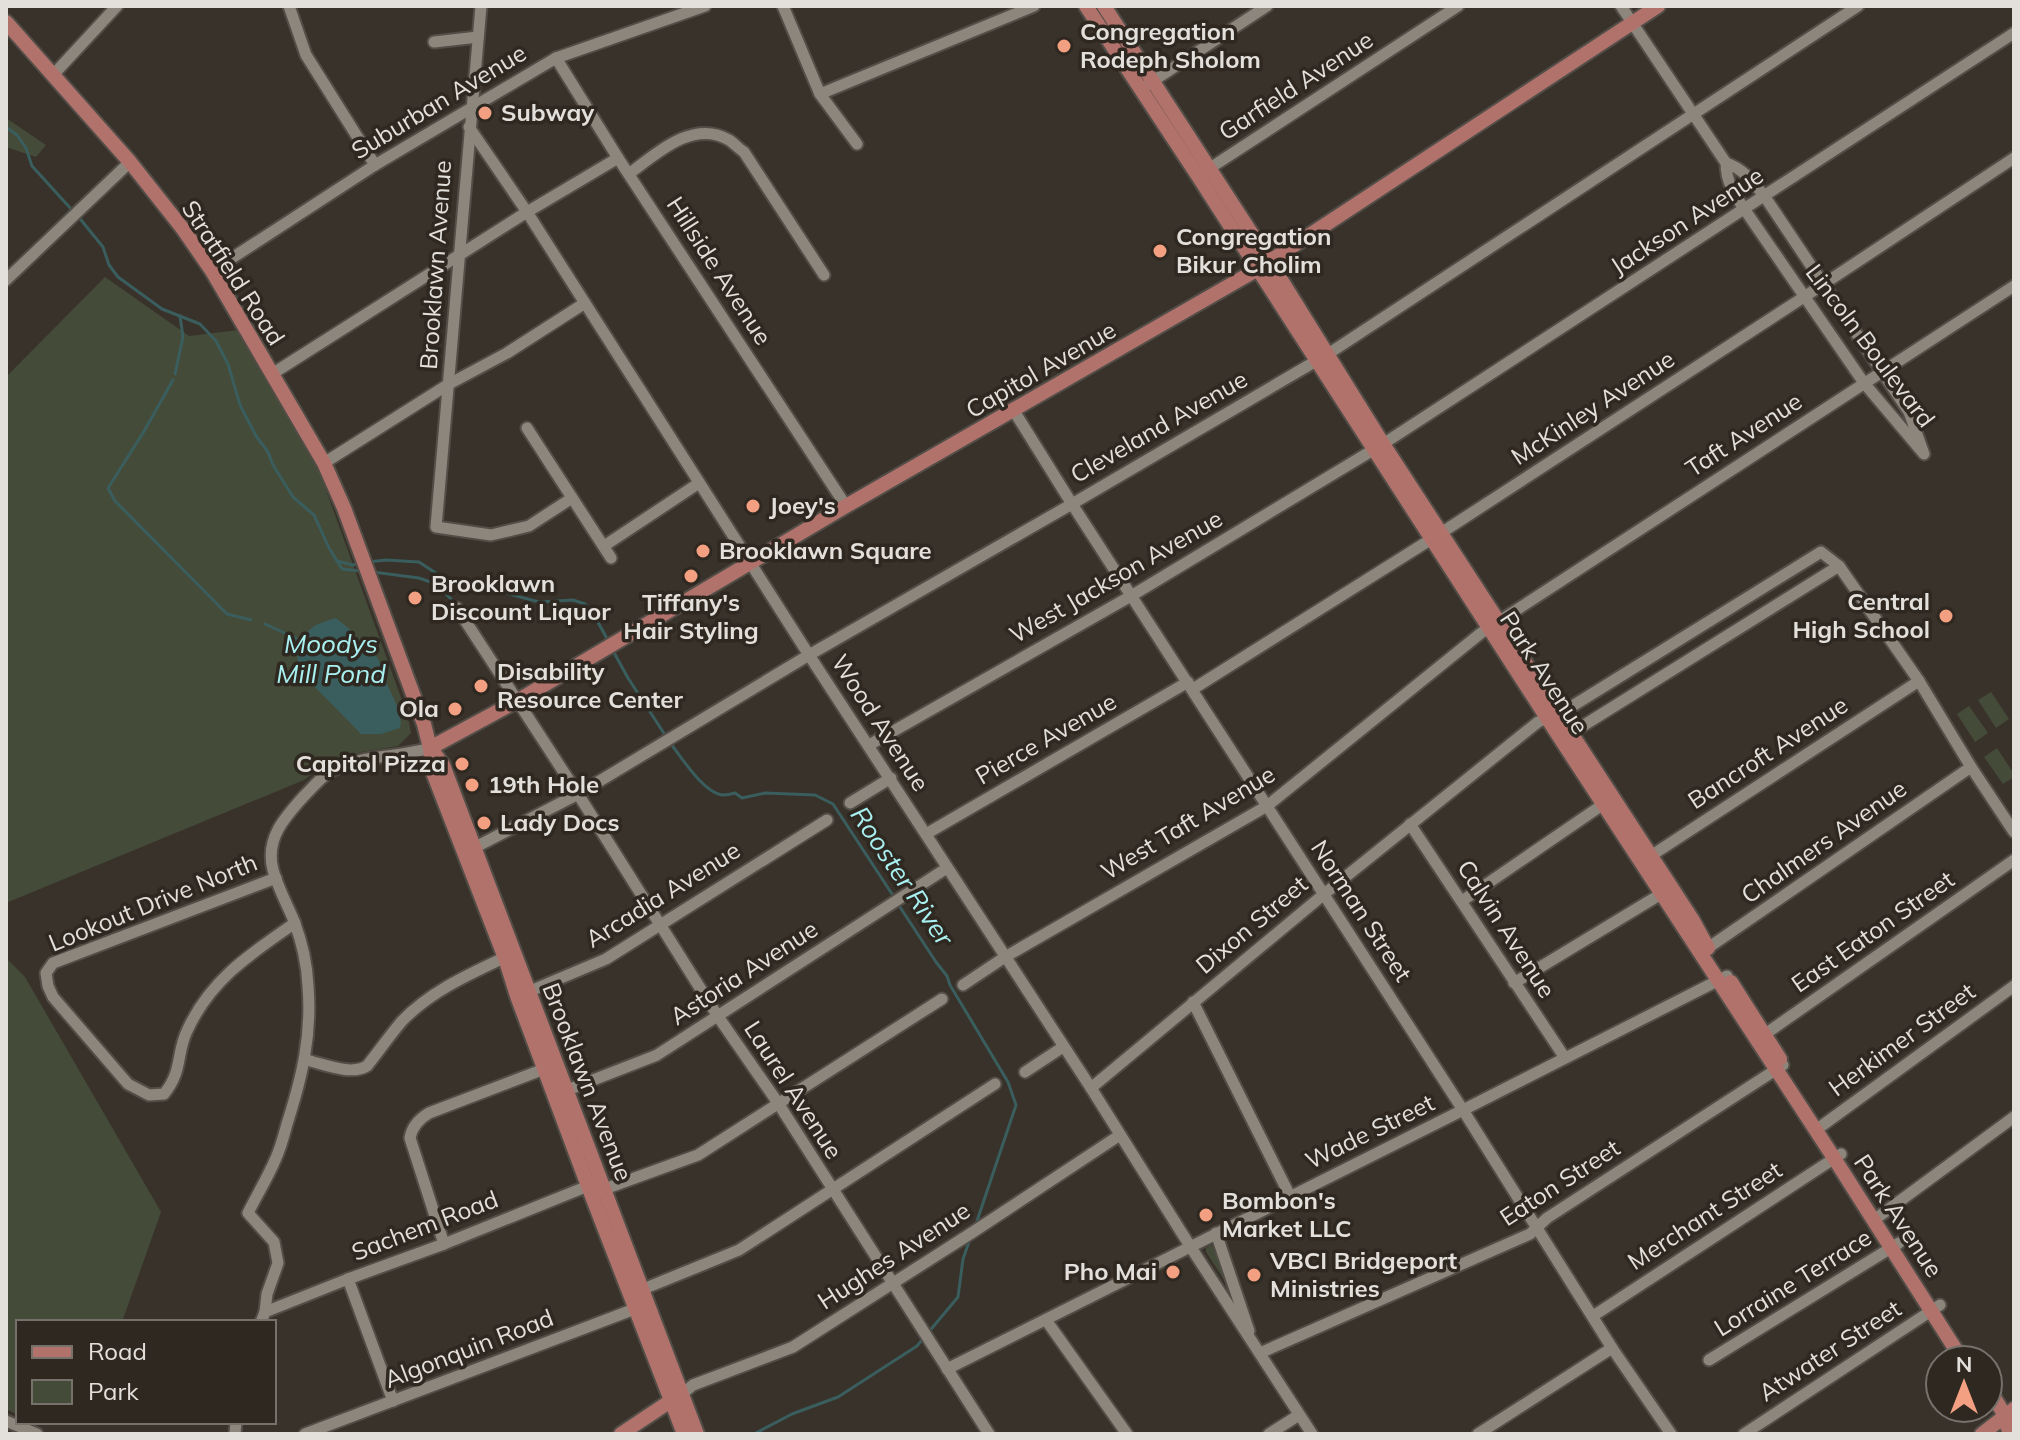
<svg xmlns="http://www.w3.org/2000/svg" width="2020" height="1440" font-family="Mulish,sans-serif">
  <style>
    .green { fill: #454b39 }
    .water { fill: #3a5d5d }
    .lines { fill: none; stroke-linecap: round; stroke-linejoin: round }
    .stream { stroke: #3a5d5d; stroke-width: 3 }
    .minor-casing { stroke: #524d47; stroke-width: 15 }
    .major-casing { stroke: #524d47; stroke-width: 18 }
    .minor { stroke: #8c867c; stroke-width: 11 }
    .major { stroke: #b2726c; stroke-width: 14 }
    .poi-dot { fill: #f2a081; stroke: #2e2821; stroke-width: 3 }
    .labels { text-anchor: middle; stroke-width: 7; stroke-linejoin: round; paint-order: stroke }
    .poi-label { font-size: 24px; font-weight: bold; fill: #e3dfda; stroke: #2e2821; text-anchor: start }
    .street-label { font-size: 24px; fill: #e3dfda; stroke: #2e2821 }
    .water-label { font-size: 26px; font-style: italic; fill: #a9f0f0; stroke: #2e2821 }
  </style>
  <rect width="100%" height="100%" fill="#38322a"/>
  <g class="green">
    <polygon points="6,118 46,145 36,157 6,147"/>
    <polygon points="105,277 189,336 239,330 317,465 408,717 411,733 398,746 361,752 326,764 304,780 6,903 6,377"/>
    <polygon points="1991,692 2009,719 1996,728 1978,700"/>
    <polygon points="1969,706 1988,733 1975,742 1957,714"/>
    <polygon points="1997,748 2014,774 2014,777 2003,784 1984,757"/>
    <polygon points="6,958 25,977 161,1212 122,1322 18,1322 18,1415 6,1409"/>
    <polygon points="1210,1245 1215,1247 1229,1287 1206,1252 1206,1248"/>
  </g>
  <path class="water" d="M336,618l16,13 10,18 15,8 6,12 4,15 10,22 4,17 -1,5 -19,6h-20l-61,-62 -5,-27c17,-18 16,-20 41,-27z"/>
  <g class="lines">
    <g class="stream">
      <polyline points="6,127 17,135 26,148 32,166 72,210"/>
      <polyline points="77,215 103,247 109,265 118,277 162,309 200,324 216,341 228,364 240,405 256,436 268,452 273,465 293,497 314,515 329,548 342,569 361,571"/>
      <polyline points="175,374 183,337 180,316"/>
      <polyline points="173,380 143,433 108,488 115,501 227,614 251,620"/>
      <polyline points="337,561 353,565 361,563"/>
      <polyline points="368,562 386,560 419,562 460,589 476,588 498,591 539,602 573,600 585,604 595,617 609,642"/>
      <polyline points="373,572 419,578 436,584 451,599"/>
      <polyline points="265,624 300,640"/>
      <polyline points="612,649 628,678 667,738"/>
      <path d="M671,744c11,14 32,48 51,51 4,0 10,-1 13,-2l7,5 23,-5 50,2 18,9 61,93"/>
      <polyline points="898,904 936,962 947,976 950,985 1008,1082 1016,1105 976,1224"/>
      <polyline points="754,1434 792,1414 838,1397 917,1346 958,1297 963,1259 970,1239"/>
    </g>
    <g class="minor-casing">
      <g id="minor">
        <polyline points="289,6 306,55 375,165"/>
        <polyline points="481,6 436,527 491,535 529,526 572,498"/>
        <polyline points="783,6 820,94 857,144"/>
        <path d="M1621,6l105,157c0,19 8,31 19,47l119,173 60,71 -15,-42 -144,-215c-12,-15 -21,-28 -39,-34"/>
        <polyline points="434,42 478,37"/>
        <polyline points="556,58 618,158 846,506"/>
        <polyline points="54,74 117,6"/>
        <polyline points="1147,85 1267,6"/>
        <polyline points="820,94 1034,6"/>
        <polyline points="469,127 527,212 809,655 1091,1088 1190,1246 1312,1434"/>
        <polyline points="1204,172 1458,6"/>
        <path d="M629,174c28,-21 64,-55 100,-34 5,3 10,9 15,12l80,123"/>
        <polyline points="212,271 375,165 556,58 705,6"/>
        <polyline points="6,280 130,162"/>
        <polyline points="272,374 527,212 618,158"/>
        <polyline points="1014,411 1072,504 1463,1110 1612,1348 1671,1434"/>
        <polyline points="527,428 611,558"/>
        <polyline points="324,463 449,384 507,353 585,303"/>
        <polyline points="604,546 699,483"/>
        <polyline points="457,608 578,794 717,1015 778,1103 989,1434"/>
        <polyline points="1193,689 1441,533 1804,297 2014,158"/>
        <polyline points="1565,737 1839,566"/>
        <polyline points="869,745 1131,596 1383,444 2014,33"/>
        <polyline points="850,803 891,778"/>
        <polyline points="1410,824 1565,1058"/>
        <polyline points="926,834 1188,682"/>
        <polyline points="468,851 578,794 809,655 1072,504 1328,354 1858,6"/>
        <polyline points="1646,859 1919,681"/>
        <path d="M276,878l-223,85 -7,10 2,13 5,11 75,87 21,11 15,-1c19,-23 12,-40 23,-63 23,-51 63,-77 108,-108"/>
        <polyline points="1462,901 1608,801"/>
        <polyline points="1702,952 1971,767"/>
        <polyline points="1514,983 1661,894"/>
        <polyline points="963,985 1005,957 1267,806 1481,633 2014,286"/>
        <polyline points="523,994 606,959 827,820"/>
        <polyline points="1193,1002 1290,1196"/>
        <polyline points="1761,1037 2014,860"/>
        <path d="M306,1060c18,4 45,16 61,6 12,-15 23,-31 35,-45 30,-31 70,-48 108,-66"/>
        <polyline points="1025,1072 1063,1047"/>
        <polyline points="1091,1088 1323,895 1538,722 1566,710 1821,552 1839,566 1919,681 1971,767 2014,832"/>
        <polyline points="562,1092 657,1055 947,868"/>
        <polyline points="1816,1130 2014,986"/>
        <polyline points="599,1191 698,1155 942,999"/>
        <polyline points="1874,1220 2014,1117"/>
        <polyline points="1216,1233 1249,1331"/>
        <path d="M444,1244l-34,-106c2,-12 9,-19 19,-25l123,-47"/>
        <polyline points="348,1279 393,1401"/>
        <polyline points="636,1292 739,1250 995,1084"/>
        <polyline points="265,1312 348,1279 444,1244 593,1184"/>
        <polyline points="1593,1316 1841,1154"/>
        <polyline points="1046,1320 1127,1434"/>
        <path d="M261,1322l4,-10 2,-18 11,-31 -4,-21 -26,-29c9,-18 20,-36 28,-55 5,-11 8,-23 11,-34 15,-47 25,-88 21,-138 -1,-22 -6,-44 -14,-65 -7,-17 -16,-33 -21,-51 -8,-31 11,-52 31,-74 12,-12 20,-23 37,-30 28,-11 60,-9 89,-18"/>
        <polyline points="1260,1353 1530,1234 1547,1218 1783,1065"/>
        <polyline points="1709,1360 1899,1243"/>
        <polyline points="947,1369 1463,1110 1727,976"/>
        <polyline points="682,1394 693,1385 793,1347 973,1232 1120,1135"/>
        <polyline points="6,1421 37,1434"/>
        <polyline points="235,1434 236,1422"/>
        <polyline points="305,1434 640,1307"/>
        <polyline points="1269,1434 1299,1415"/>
        <polyline points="1478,1434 1612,1348"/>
        <polyline points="1744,1434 1940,1305"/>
      </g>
    </g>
    <g class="major-casing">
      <g id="major">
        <polyline points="1086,6 1198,176 1549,721 1834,1158 1956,1350 1970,1360"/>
        <polyline points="1104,6 1270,262 1383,444 1692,919 1708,948"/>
        <polyline points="6,22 130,162 183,229 212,271 324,463 344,508 424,724 430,748 432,770 505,958 517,996 588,1186 684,1434"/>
        <polyline points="430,748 517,701 846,506 1258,269 1658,6"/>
        <polyline points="431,749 443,765 697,1434"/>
        <polyline points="1731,982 1780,1059"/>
        <polyline points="1988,1388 2006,1417 2007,1426 2011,1434"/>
        <polyline points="621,1434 678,1396"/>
        <polyline points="1982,1434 2014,1409"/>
      </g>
    </g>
    <use href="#minor" class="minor"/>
    <use href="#major" class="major"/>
  </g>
  <g class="poi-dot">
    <circle cx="1064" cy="46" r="8"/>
    <circle cx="485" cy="113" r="8"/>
    <circle cx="1160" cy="251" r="8"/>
    <circle cx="753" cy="506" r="8"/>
    <circle cx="703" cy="551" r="8"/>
    <circle cx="691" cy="576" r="8"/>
    <circle cx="415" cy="598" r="8"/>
    <circle cx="1946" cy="616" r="8"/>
    <circle cx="481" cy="686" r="8"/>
    <circle cx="455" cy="709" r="8"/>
    <circle cx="462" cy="764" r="8"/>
    <circle cx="472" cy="785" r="8"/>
    <circle cx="484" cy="823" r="8"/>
    <circle cx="1206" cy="1215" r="8"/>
    <circle cx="1173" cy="1272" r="8"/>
    <circle cx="1254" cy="1275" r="8"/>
  </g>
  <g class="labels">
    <g class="poi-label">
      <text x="1080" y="40">Congregation<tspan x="1080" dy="28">Rodeph Sholom</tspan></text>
      <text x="501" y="121">Subway</text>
      <text x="1176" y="245">Congregation<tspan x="1176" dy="28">Bikur Cholim</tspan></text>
      <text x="769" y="514">Joey's</text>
      <text x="719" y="559">Brooklawn Square</text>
      <text x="431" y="592">Brooklawn<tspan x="431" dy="28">Discount Liquor</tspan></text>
      <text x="1930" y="610" text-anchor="end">Central<tspan x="1930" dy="28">High School</tspan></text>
      <text x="691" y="611" text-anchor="middle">Tiffany's<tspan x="691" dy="28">Hair Styling</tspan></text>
      <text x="497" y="680">Disability<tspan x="497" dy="28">Resource Center</tspan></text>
      <text x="439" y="717" text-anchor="end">Ola</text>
      <text x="446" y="772" text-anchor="end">Capitol Pizza</text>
      <text x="488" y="793">19th Hole</text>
      <text x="500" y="831">Lady Docs</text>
      <text x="1222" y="1209">Bombon's<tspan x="1222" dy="28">Market LLC</tspan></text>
      <text x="1270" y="1269">VBCI Bridgeport<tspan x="1270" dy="28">Ministries</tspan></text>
      <text x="1157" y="1280" text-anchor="end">Pho Mai</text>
    </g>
    <g class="street-label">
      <text transform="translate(1296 86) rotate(-33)" y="8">Garfield Avenue</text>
      <text transform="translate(439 102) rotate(-31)" y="8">Suburban Avenue</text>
      <text transform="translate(1687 221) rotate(-33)" y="8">Jackson Avenue</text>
      <text transform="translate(436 265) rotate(-86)" y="8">Brooklawn Avenue</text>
      <text transform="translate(719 271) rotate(57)" y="8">Hillside Avenue</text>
      <text transform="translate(233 273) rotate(57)" y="8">Stratfield Road</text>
      <text transform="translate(1870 346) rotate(53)" y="8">Lincoln Boulevard</text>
      <text transform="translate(1041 370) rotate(-30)" y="8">Capitol Avenue</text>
      <text transform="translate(1593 408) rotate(-33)" y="8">McKinley Avenue</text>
      <text transform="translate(1159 427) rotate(-30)" y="8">Cleveland Avenue</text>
      <text transform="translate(1744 435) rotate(-33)" y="8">Taft Avenue</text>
      <text transform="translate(1116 577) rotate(-30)" y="8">West Jackson Avenue</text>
      <text transform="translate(1544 673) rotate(57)" y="8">Park Avenue</text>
      <text transform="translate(880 723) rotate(57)" y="8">Wood Avenue</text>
      <text transform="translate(1046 739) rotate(-30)" y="8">Pierce Avenue</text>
      <text transform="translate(1768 753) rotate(-33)" y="8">Bancroft Avenue</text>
      <text transform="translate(1188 823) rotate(-31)" y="8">West Taft Avenue</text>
      <text transform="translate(1824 842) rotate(-35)" y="8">Chalmers Avenue</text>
      <text transform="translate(663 895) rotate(-32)" y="8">Arcadia Avenue</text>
      <text transform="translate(153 903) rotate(-22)" y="8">Lookout Drive North</text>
      <text transform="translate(1361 911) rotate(57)" y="8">Norman Street</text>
      <text transform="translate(1252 925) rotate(-40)" y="8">Dixon Street</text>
      <text transform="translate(1506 929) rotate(57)" y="8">Calvin Avenue</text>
      <text transform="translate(1873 932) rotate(-35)" y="8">East Eaton Street</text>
      <text transform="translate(744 973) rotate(-33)" y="8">Astoria Avenue</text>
      <text transform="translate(1902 1040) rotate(-36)" y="8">Herkimer Street</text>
      <text transform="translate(587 1082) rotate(69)" y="8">Brooklawn Avenue</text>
      <text transform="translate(793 1090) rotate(57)" y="8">Laurel Avenue</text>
      <text transform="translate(1370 1132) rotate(-26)" y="8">Wade Street</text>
      <text transform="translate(1560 1183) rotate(-33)" y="8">Eaton Street</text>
      <text transform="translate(1705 1216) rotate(-33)" y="8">Merchant Street</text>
      <text transform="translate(1898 1216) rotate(57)" y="8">Park Avenue</text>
      <text transform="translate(425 1226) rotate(-21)" y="8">Sachem Road</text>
      <text transform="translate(894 1256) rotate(-33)" y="8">Hughes Avenue</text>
      <text transform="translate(1793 1283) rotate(-32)" y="8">Lorraine Terrace</text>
      <text transform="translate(469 1349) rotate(-21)" y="8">Algonquin Road</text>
      <text transform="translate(1830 1351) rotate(-33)" y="8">Atwater Street</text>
    </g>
    <g class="water-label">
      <text x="331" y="653">Moodys<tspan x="331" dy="30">Mill Pond</tspan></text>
      <text transform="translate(902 876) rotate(56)" y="9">Rooster River</text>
    </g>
  </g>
  <rect width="2020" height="1440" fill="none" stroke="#e3dfda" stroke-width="16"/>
  <rect x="16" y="1320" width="260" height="104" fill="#2e2821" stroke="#76716b" stroke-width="2"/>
  <rect x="32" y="1346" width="40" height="12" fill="#b2726c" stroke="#76716b" stroke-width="2"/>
  <text x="88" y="1360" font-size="24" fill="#e3dfda">Road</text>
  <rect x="32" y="1380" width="40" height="24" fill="#454b39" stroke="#76716b" stroke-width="2"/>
  <text x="88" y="1400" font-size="24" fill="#e3dfda">Park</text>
  <g transform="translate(1964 1384)"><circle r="38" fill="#2e2821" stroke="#76716b" stroke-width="2"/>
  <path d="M0-6L14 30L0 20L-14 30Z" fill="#f2a081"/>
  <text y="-12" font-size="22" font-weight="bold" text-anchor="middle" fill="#e3dfda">N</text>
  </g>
</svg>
